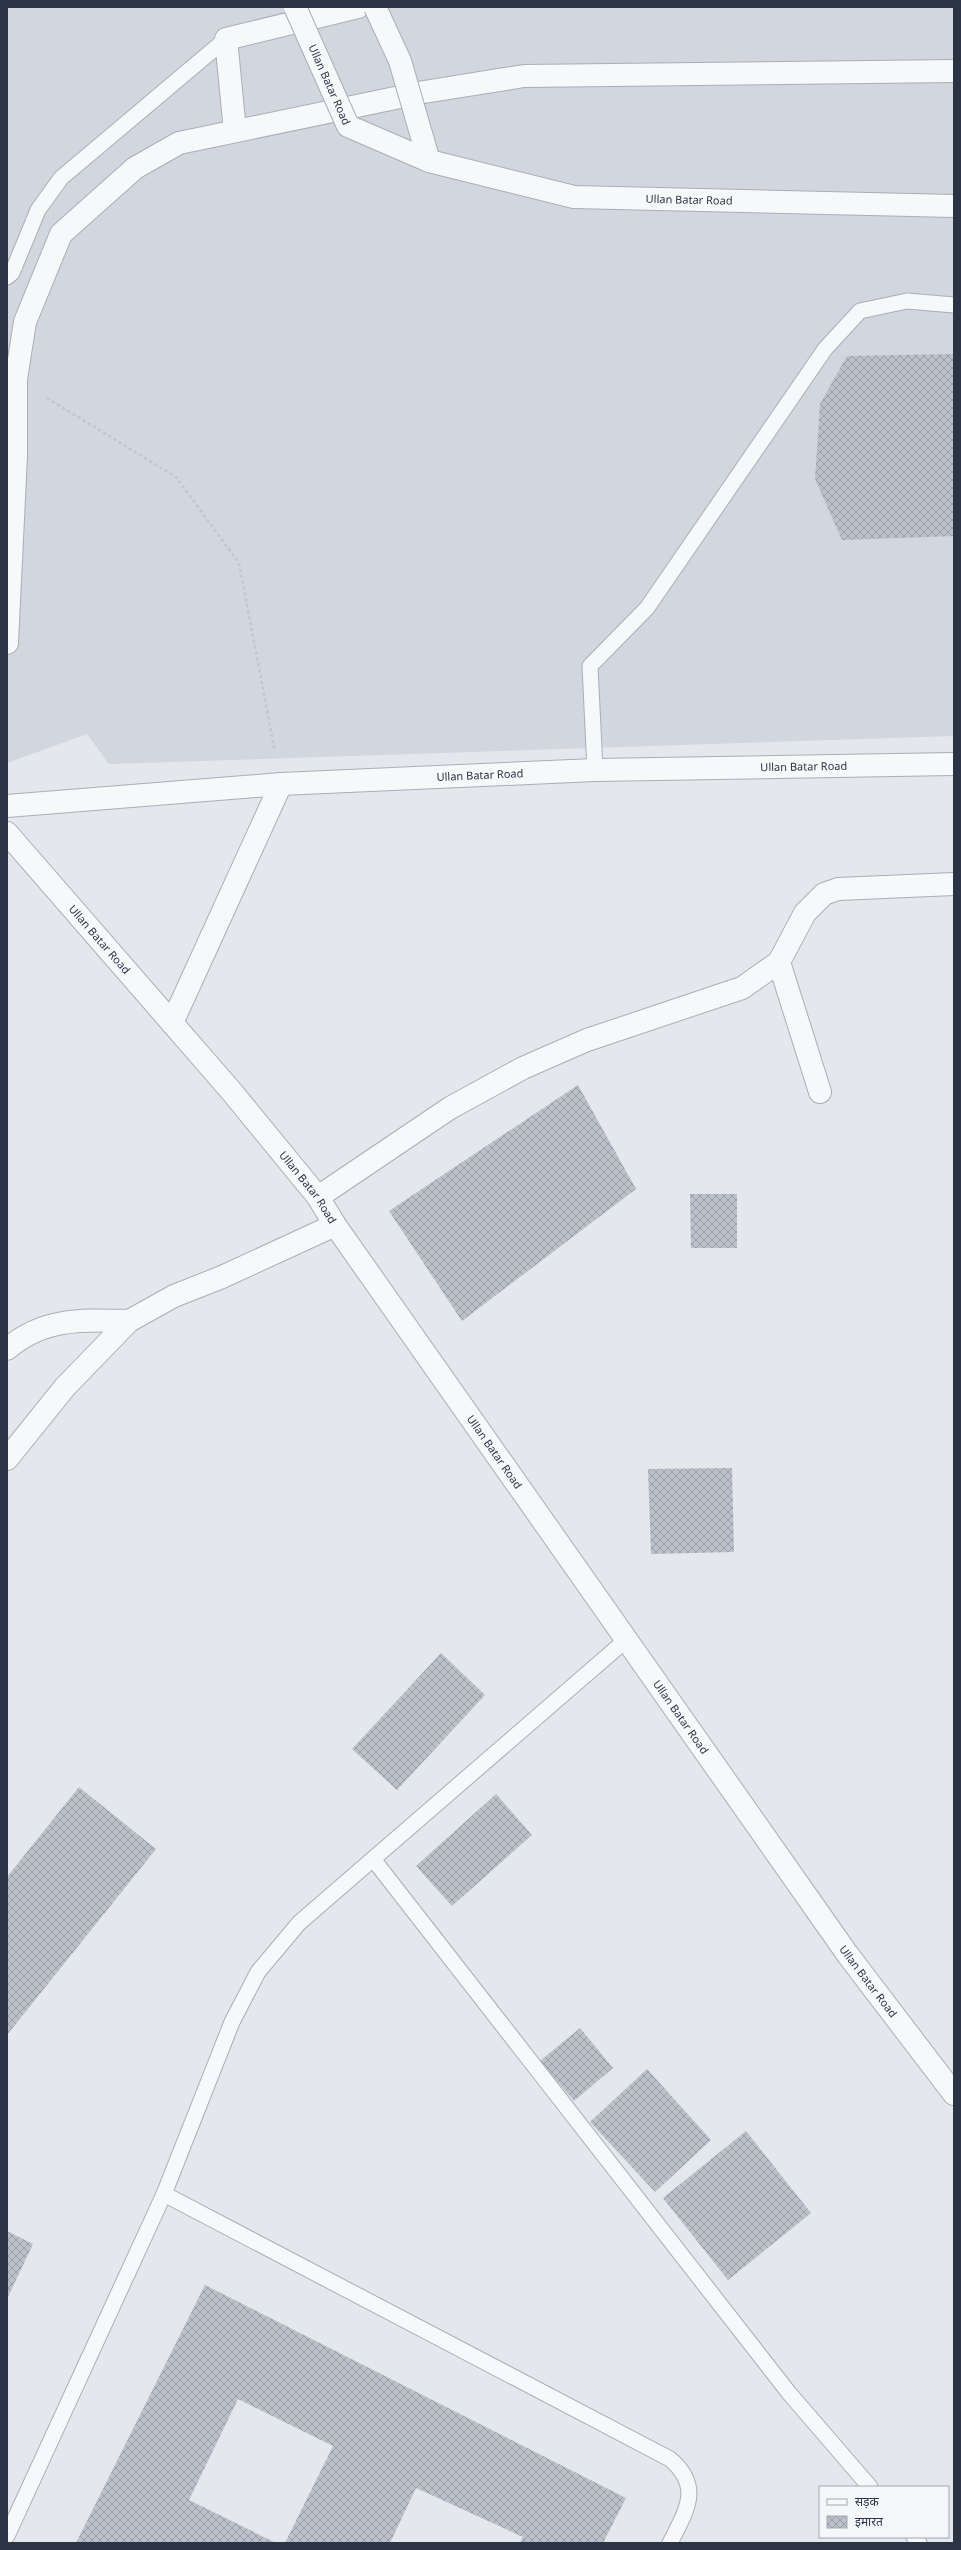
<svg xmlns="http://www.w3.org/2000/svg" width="961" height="2550" font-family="'Noto Sans','Noto Sans Devanagari',sans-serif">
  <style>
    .built { fill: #d2d6de }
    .building { fill: url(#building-cross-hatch) }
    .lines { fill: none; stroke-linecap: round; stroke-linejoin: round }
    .service-casing { stroke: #a9aeb7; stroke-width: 17 }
    .minor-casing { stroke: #a9aeb7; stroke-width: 24 }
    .tertiary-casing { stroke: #a9aeb7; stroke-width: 24 }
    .path { stroke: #c2c5cb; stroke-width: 2.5; stroke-dasharray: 3 3; stroke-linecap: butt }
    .service { stroke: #f7f8fa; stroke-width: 15 }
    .minor { stroke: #f7f8fa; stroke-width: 22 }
    .tertiary { stroke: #f7f8fa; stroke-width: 22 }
    .tertiary-bridge-casing { stroke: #a9aeb7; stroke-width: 24; stroke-linecap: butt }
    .tertiary-bridge { stroke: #f7f8fa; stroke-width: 22 }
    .labels { text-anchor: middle; stroke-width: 4; stroke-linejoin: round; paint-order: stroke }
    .street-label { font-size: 11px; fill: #2b3445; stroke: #f4f6f9 }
  </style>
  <defs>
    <pattern id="building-cross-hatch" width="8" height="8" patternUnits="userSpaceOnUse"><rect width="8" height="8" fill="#bbc0ca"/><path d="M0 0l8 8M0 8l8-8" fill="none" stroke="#989da6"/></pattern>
  </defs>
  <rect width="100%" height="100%" fill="#e4e7ec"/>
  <polygon class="built" points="7,7 954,7 954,736 109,764 87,734 7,763"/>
  <g class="building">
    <polygon points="954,354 954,536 842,540 815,479 820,404 847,356"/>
    <polygon points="578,1085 636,1189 462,1321 389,1211"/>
    <polygon points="690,1194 737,1194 737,1248 691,1248"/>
    <polygon points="732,1468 734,1552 651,1554 648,1469"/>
    <polygon points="441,1653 485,1695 397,1790 352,1749"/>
    <polygon points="79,1787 156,1849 7,2035 7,1877"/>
    <polygon points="496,1794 532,1835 452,1906 416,1866"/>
    <polygon points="580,2028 613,2068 574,2101 540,2061"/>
    <polygon points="647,2069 711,2140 655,2192 590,2122"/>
    <polygon points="746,2131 811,2213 728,2280 663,2198"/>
    <polygon points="7,2231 33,2244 7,2299"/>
    <polygon points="205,2285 626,2498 603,2543 520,2543 523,2537 416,2488 390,2543 285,2543 333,2446 238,2399 189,2500 276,2543 76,2543"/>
  </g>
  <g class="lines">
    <g class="service-casing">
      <g id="service">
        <polyline points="7,277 12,273 38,210 61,178 226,39"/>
        <polyline points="595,770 590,666 647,608 825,349 860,311 907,301 954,305"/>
        <polyline points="373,1859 789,2393 870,2487"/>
        <path d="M164,2194l506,265c33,28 16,52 0,84"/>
        <polyline points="7,2536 164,2194 232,2022 258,1972 299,1923 626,1640"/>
        <polyline points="914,2537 919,2543"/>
      </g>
    </g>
    <g class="minor-casing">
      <g id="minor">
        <polyline points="779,962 820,1092"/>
        <polyline points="318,1197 450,1108 523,1068 587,1040 742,988 779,962 805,913 824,894 838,889 954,884"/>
        <path d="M7,1349c37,-32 77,-29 122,-28"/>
        <polyline points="7,1459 65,1387 129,1321 174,1296 222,1277 335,1225"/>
      </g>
    </g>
    <g class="tertiary-casing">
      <g id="tertiary">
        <polyline points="235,131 226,39 358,7"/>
        <polyline points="7,643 16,456 16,379 25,322 61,234 135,168 179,143 424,92 524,76 954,71"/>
        <path id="s1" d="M7,806l274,-22 314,-14 359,-6"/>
        <path id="s2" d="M7,833l225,259 86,105 17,28 513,730 106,139"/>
        <polyline points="172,1023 281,784"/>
      </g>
    </g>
    <polyline class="path" points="47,398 176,477 239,563 275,752"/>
    <use href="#service" class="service"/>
    <use href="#minor" class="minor"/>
    <use href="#tertiary" class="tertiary"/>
    <g class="tertiary-bridge-casing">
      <g id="tertiary-bridge">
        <path id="s3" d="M295,7l53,119 81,35 145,36 380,9"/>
        <polyline points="375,7 400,61 429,161"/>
      </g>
    </g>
    <use href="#tertiary-bridge" class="tertiary-bridge"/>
  </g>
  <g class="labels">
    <g class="street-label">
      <text dy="4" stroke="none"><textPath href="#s3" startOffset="85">Ullan Batar Road</textPath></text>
      <text dy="4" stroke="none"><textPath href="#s3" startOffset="483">Ullan Batar Road</textPath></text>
      <text dy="4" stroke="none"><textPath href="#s1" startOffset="798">Ullan Batar Road</textPath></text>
      <text dy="4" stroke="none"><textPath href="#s1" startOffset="474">Ullan Batar Road</textPath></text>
      <text dy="4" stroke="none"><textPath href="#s2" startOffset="141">Ullan Batar Road</textPath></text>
      <text dy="4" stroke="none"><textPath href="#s2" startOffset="465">Ullan Batar Road</textPath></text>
      <text dy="4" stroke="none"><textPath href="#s2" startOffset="789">Ullan Batar Road</textPath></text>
      <text dy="4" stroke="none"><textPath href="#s2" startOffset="1113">Ullan Batar Road</textPath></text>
      <text dy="4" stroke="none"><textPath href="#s2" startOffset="1437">Ullan Batar Road</textPath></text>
    </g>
  </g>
  <rect width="961" height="2550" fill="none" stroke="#2b3445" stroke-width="16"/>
  <rect x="819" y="2486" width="130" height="52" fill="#f4f6f9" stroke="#a4a8b1"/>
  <rect x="827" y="2499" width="20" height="6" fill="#f7f8fa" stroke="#a4a8b1"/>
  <text x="855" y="2506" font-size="12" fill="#2b3445">सड़क</text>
  <rect x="827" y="2516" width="20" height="12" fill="url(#building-cross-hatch)" stroke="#a4a8b1"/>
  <text x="855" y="2526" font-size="12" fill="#2b3445">इमारत</text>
</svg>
